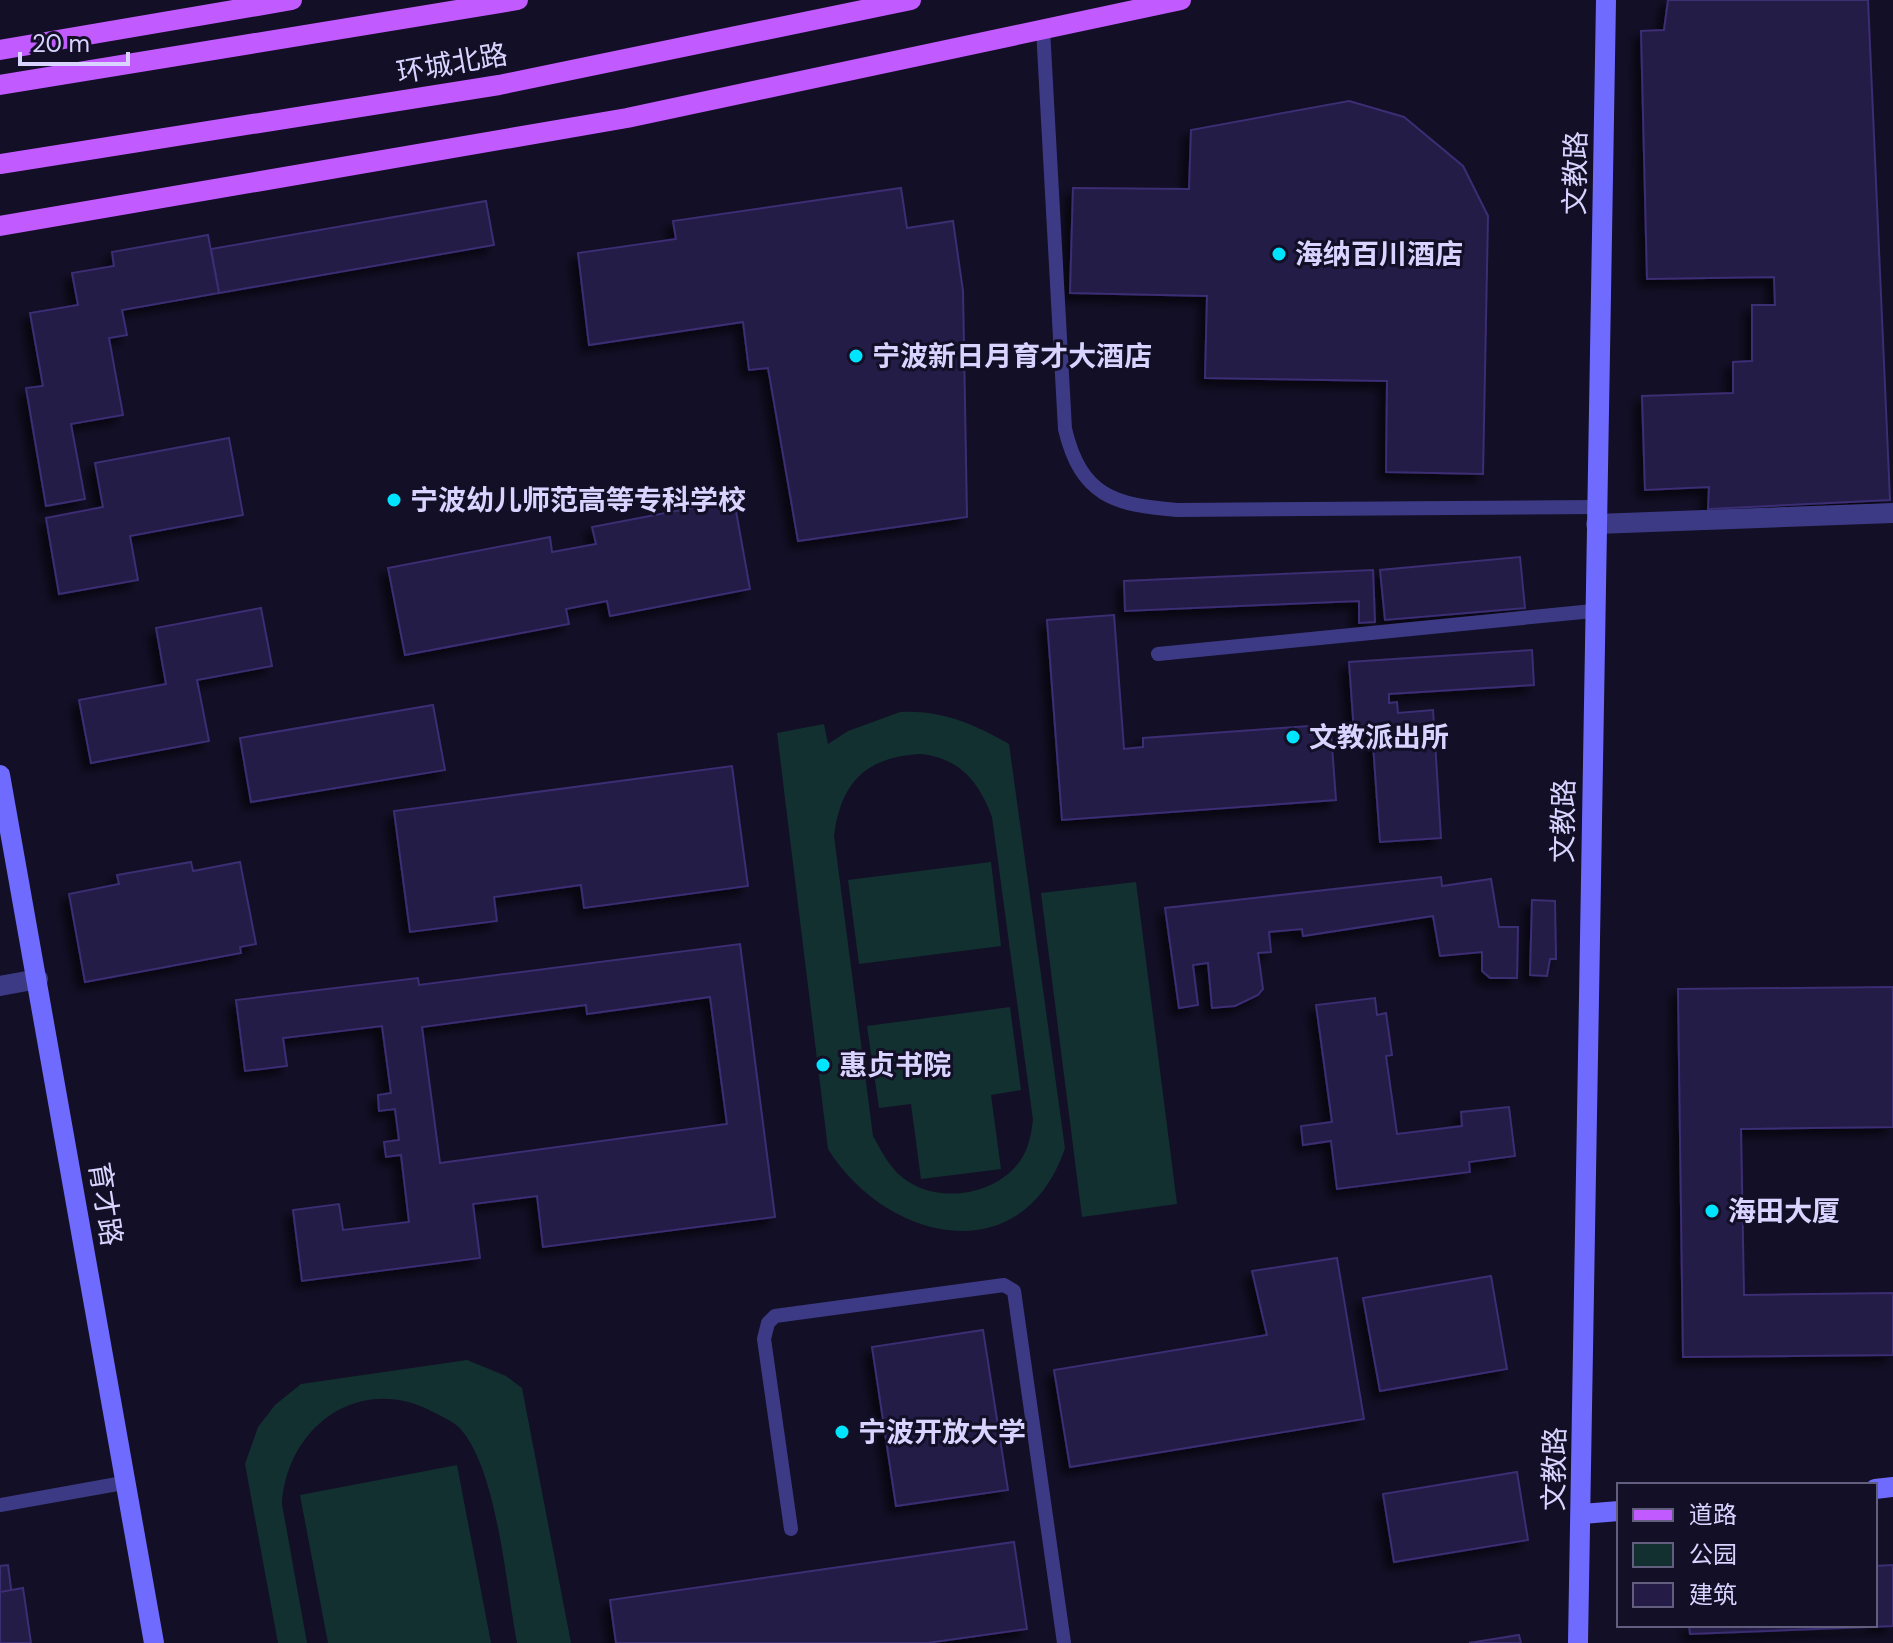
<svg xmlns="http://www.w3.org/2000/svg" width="1893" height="1643" font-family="'DM Sans','Noto Sans SC',sans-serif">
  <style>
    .green { fill: #12302f; fill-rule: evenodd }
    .building { fill: #241b47; stroke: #3b2d73; stroke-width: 2; fill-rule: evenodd; filter: url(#shadow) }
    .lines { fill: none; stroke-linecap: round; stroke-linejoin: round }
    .lane { stroke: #3d3a85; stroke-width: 14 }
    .street { stroke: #3d3a85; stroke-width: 20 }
    .secondary { stroke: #6f6bff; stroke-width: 20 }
    .primary { stroke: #c25bff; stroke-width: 20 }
    .poi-dot { fill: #00e5ff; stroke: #130f26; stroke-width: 3 }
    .labels { text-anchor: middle; stroke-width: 6; stroke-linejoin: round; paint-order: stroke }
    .street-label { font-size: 28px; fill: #d9d4ff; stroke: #130f26 }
    .poi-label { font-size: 28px; font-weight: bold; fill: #d9d4ff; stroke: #130f26; text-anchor: start }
  </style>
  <defs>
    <filter id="shadow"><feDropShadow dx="-7" dy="7" stdDeviation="4" flood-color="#0009"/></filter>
  </defs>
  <rect width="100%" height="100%" fill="#130f26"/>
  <g class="green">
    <path d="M900,712c42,-2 74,12 109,32l56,404c-42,125 -178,95 -237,1l-51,-416 47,-9 4,20 20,-13zM920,754c40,4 59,28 72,63l41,303c-2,15 -4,28 -13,41 -25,35 -85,44 -118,16 -13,-10 -21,-27 -29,-41l-39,-300c7,-54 32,-79 86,-82z"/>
    <polygon points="991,862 1001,946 859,964 848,880"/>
    <polygon points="1136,882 1177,1204 1082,1217 1041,893"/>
    <polygon points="1010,1007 1021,1090 991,1095 1001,1169 921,1179 911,1104 879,1108 867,1026"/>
    <path d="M467,1360l39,16 16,12 49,255h-54c-11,-57 -19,-167 -54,-211 -6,-9 -20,-15 -30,-20 -73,-39 -146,14 -151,92l25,139h-29l-33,-179 13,-37 17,-22 26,-21z"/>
    <polygon points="457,1465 491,1643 328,1643 300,1495"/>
  </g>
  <g class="building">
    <polygon points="1668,0 1868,0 1890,500 1708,509 1709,487 1645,490 1642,396 1733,393 1733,362 1752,361 1752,305 1775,305 1774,277 1647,279 1641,31 1664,30"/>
    <polygon points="1349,101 1404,117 1463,166 1488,216 1483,474 1386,472 1387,381 1205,378 1207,296 1070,293 1073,188 1189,189 1191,130"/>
    <polygon points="901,188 907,228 953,221 963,291 967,517 798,541 768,368 749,370 743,322 589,345 578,253 676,239 673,221"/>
    <polygon points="486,201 494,245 219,293 211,249"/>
    <polygon points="208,235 219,293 122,310 127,335 109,338 123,415 71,424 85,499 46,506 26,388 43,386 30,313 78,305 72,273 114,266 112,252"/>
    <polygon points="229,438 243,515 130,536 138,580 59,594 46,518 103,507 95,463"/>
    <polygon points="734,500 750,589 610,616 607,601 566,609 569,624 405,655 388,568 550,537 552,552 596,544 592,527"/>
    <polygon points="1520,557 1525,608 1385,620 1380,570"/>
    <polygon points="1373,570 1375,622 1359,623 1359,601 1125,611 1124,581"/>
    <polygon points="261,608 272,666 197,680 209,741 91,763 79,700 166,684 156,628"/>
    <polygon points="1114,615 1124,749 1143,747 1143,738 1309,726 1310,734 1331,733 1336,800 1062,820 1047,620"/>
    <polygon points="1532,650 1534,685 1389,694 1389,703 1397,702 1398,713 1433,710 1441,838 1380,842 1372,730 1354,732 1349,662"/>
    <polygon points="433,705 445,770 251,802 240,738"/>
    <polygon points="732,766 748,886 584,908 581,885 494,897 497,921 410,932 394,811"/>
    <polygon points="191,862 193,871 240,862 256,944 240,947 241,953 85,982 69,894 119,884 117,875"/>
    <polygon points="1441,877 1442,886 1491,879 1499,927 1518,927 1517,978 1490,978 1482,971 1482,952 1440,956 1433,916 1303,936 1302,929 1269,932 1271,952 1258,953 1263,989 1258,995 1235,1006 1212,1008 1208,963 1193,965 1198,1005 1179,1008 1165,908"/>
    <polygon points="1532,900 1555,901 1556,959 1550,959 1547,976 1530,975"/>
    <path d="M740,944l35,273 -232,30 -6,-51 -64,8 7,54 -178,23 -9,-71 46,-6 4,26 66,-8 -8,-67 -15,2 -2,-15 15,-2 -4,-31 -16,2 -1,-16 13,-2 -9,-67 -99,12 4,28 -42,5 -9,-71 182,-22 1,7zM710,997l17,127 -287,39 -18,-136 164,-22 1,9z"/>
    <polygon points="1893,987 1893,1127 1741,1129 1744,1295 1893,1293 1893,1355 1683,1357 1678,989"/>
    <polygon points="1375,998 1377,1015 1386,1013 1392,1055 1386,1056 1397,1134 1462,1126 1461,1112 1509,1107 1515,1156 1469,1162 1470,1172 1337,1189 1331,1141 1303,1145 1301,1126 1332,1122 1316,1005"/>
    <polygon points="1337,1258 1364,1419 1070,1467 1054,1370 1267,1335 1252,1271"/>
    <polygon points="1491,1276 1507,1369 1380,1391 1363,1298"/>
    <polygon points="983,1330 1008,1490 896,1506 872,1347"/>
    <polygon points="1517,1472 1528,1540 1394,1562 1383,1494"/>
    <polygon points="1014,1542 1027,1629 927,1643 616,1643 610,1600"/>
    <polygon points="8,1565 18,1643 0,1643 0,1566"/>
    <polygon points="1893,1565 1893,1626 1690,1634 1689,1625 1875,1625 1875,1566"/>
    <polygon points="23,1588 31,1643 0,1643 0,1592"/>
    <polygon points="1519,1635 1521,1643 1469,1643"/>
  </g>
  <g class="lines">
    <g class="lane">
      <path d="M1043,29l22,400c16,67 49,76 112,81l420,-3"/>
      <polyline points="1158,654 1593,611"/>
      <polyline points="0,1505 123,1483"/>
      <polyline points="791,1529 764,1339 768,1323 775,1316 1004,1285 1014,1291 1064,1643"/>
    </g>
    <g class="street">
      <polyline points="1596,524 1893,513"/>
      <polyline points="0,986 38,979"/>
    </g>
    <g class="secondary">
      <polyline points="0,775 154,1643"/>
      <polyline points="1875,1489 1893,1487"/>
      <polyline points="1582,1514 1619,1511"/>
      <polyline points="1578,1643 1606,0"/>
    </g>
    <g class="primary">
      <polyline points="0,50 292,0"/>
      <polyline points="0,85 518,0"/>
      <polyline points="0,164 499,85 911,0"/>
      <polyline points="0,226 627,118 1181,0"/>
    </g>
  </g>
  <g class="poi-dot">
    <circle cx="1279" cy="254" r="8"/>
    <circle cx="856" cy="356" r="8"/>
    <circle cx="394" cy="500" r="8"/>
    <circle cx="1293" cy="737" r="8"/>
    <circle cx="823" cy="1065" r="8"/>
    <circle cx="1712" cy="1211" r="8"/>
    <circle cx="842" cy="1432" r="8"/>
  </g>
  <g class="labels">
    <g class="street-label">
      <text transform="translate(452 63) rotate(-10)" y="10">环城北路</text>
      <text transform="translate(1575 173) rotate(-89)" y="10">文教路</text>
      <text transform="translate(1563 821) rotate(-89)" y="10">文教路</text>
      <text transform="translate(106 1204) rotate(81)" y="10">育才路</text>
      <text transform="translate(1554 1469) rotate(-89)" y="10">文教路</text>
    </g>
    <g class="poi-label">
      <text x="1295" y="264">海纳百川酒店</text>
      <text x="872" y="366">宁波新日月育才大酒店</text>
      <text x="410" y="510">宁波幼儿师范高等专科学校</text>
      <text x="1309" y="747">文教派出所</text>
      <text x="839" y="1075">惠贞书院</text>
      <text x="1728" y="1221">海田大厦</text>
      <text x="858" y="1442">宁波开放大学</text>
    </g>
  </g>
  <rect x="1617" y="1483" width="260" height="144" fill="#130f26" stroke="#625e7d" stroke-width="2"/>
  <rect x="1633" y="1509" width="40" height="12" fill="#c25bff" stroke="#625e7d" stroke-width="2"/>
  <text x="1689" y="1523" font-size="24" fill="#d9d4ff">道路</text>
  <rect x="1633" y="1543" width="40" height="24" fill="#12302f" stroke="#625e7d" stroke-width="2"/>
  <text x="1689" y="1563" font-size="24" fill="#d9d4ff">公园</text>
  <rect x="1633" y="1583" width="40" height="24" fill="#241b47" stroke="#625e7d" stroke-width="2"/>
  <text x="1689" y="1603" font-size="24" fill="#d9d4ff">建筑</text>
  <path d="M20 52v12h108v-12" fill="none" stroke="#d9d4ff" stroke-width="4"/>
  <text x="32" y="52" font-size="24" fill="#d9d4ff" stroke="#130f26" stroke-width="6" paint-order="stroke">20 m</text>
</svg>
